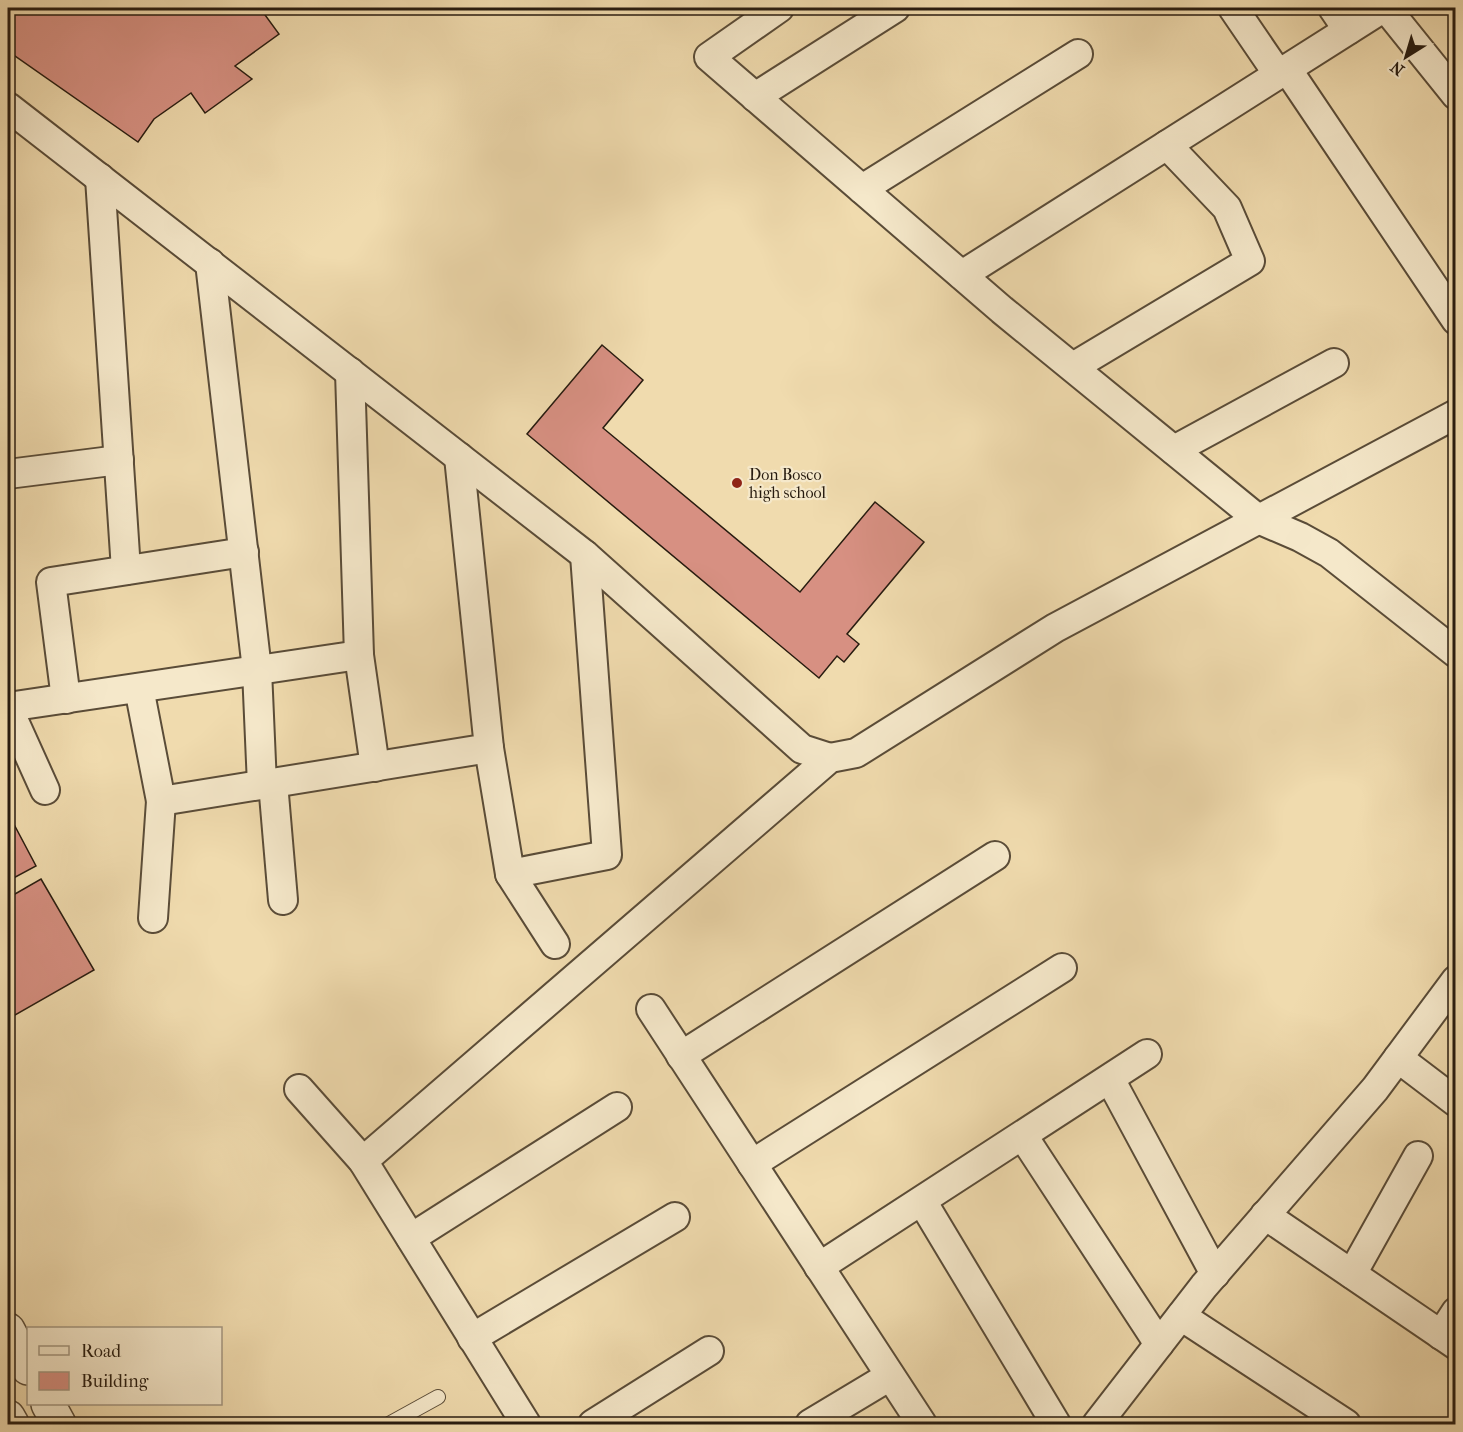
<svg xmlns="http://www.w3.org/2000/svg" width="1463" height="1432" font-family="'IM FELL French Canon',serif">
  <style>
    .building { fill: #d79082; stroke: #281c10; stroke-width: 1.5 }
    .lines { fill: none; stroke-linecap: round; stroke-linejoin: round }
    .service-casing { stroke: #5a4c38; stroke-width: 16 }
    .minor-casing { stroke: #5a4c38; stroke-width: 32 }
    .tertiary-casing { stroke: #5a4c38; stroke-width: 36 }
    .service { stroke: #f5e8ca; stroke-width: 14 }
    .minor { stroke: #f5e8ca; stroke-width: 28 }
    .tertiary { stroke: #f5e8ca; stroke-width: 33 }
    .poi-dot { fill: #8f2418; stroke: #f5e8ca; stroke-width: 2 }
    .labels { text-anchor: middle; stroke-width: 4.5; stroke-linejoin: round; paint-order: stroke }
    .poi-label { font-size: 16px; fill: #281c10; stroke: #f5e8ca; text-anchor: start }
  </style>
  <rect width="100%" height="100%" fill="#f0dbae"/>
  <filter id="stains"><feTurbulence type="fractalNoise" baseFrequency=".00333" numOctaves="4"/><feColorMatrix values="0 0 0 0 .2 0 0 0 0 .09 0 0 0 0 .02 0 0 0 .5 -.17"/></filter>
  <radialGradient id="worn" r=".72"><stop offset=".6" stop-color="#630" stop-opacity="0"/><stop offset="1" stop-color="#630" stop-opacity=".3"/></radialGradient>
  <g class="building">
    <polygon points="8,8 260,8 279,34 235,66 252,79 205,113 191,93 154,119 138,142 8,51"/>
    <polygon points="602,345 643,380 603,428 800,592 875,502 924,542 847,634 859,644 844,662 837,656 819,678 527,434"/>
    <polygon points="8,813 36,866 8,881"/>
    <polygon points="41,879 94,970 8,1019 8,898"/>
  </g>
  <g class="lines">
    <g class="service-casing">
      <polyline id="service" points="389,1424 438,1397"/>
    </g>
    <g class="minor-casing">
      <g id="minor">
        <polyline points="779,8 709,57 1002,310 1258,519 1300,537 1329,553 1456,653"/>
        <polyline points="1233,8 1278,74"/>
        <polyline points="1333,8 1348,30"/>
        <polyline points="1386,8 1456,95"/>
        <polyline points="1287,69 1456,320"/>
        <polyline points="755,97 895,8"/>
        <polyline points="8,107 585,555 802,749 830,758"/>
        <polyline points="100,178 126,570"/>
        <polyline points="862,189 1078,54"/>
        <polyline points="210,263 257,670 262,785"/>
        <polyline points="962,275 1383,8"/>
        <polyline points="1073,367 1250,261 1227,208 1167,145"/>
        <polyline points="350,372 359,655 375,767"/>
        <polyline points="1174,450 1334,363"/>
        <polyline points="8,474 119,460"/>
        <polyline points="139,688 161,801"/>
        <polyline points="66,699 51,582 244,552"/>
        <polyline points="8,707 359,655"/>
        <polyline points="8,708 45,790"/>
        <polyline points="489,748 510,874 555,944"/>
        <polyline points="273,783 283,900"/>
        <polyline points="510,874 607,855 585,555"/>
        <polyline points="153,918 161,801 489,748 459,457"/>
        <polyline points="651,1009 922,1424"/>
        <polyline points="681,1056 995,856"/>
        <polyline points="1398,1058 1456,1102"/>
        <polyline points="1110,1079 1215,1274"/>
        <polyline points="299,1089 363,1161 526,1424"/>
        <polyline points="1023,1136 1159,1344"/>
        <polyline points="363,1161 830,758 856,753 1055,628 1456,414"/>
        <polyline points="752,1164 1062,968"/>
        <polyline points="922,1201 1056,1424"/>
        <polyline points="1265,1215 1456,1345"/>
        <polyline points="411,1238 617,1107"/>
        <polyline points="819,1267 1147,1054"/>
        <polyline points="1352,1274 1418,1156"/>
        <polyline points="1181,1316 1346,1424"/>
        <polyline points="1441,1335 1456,1312"/>
        <polyline points="472,1338 675,1217"/>
        <polyline points="593,1424 709,1351"/>
        <polyline points="810,1424 890,1376"/>
        <polyline points="1097,1424 1204,1286 1375,1089 1456,980"/>
      </g>
    </g>
    <g class="tertiary-casing">
      <g id="tertiary">
        <polyline points="8,1330 28,1368"/>
        <polyline points="48,1404 59,1424"/>
        <polyline points="8,1417 12,1424"/>
      </g>
    </g>
    <use href="#service" class="service"/>
    <use href="#minor" class="minor"/>
    <use href="#tertiary" class="tertiary"/>
  </g>
  <circle class="poi-dot" cx="737" cy="483" r="6"/>
  <g class="labels">
    <g class="poi-label">
      <text x="749" y="480">Don Bosco<tspan x="749" dy="18">high school</tspan></text>
    </g>
  </g>
  <rect width="1463" height="1432" fill="none" stroke="#f0dbae" stroke-width="30"/>
  <rect x="9" y="9" width="1445" height="1414" fill="none" stroke="#281c10" stroke-width="3"/>
  <rect x="15" y="15" width="1433" height="1402" fill="none" stroke="#281c10" stroke-width="1.5"/>
  <rect x="27" y="1327" width="195" height="78" fill="#f5e8ca" stroke="#a39680" stroke-width="1.5"/>
  <rect x="39" y="1346" width="30" height="9" fill="#f5e8ca" stroke="#a39680" stroke-width="1.5"/>
  <text x="81" y="1357" font-size="18" fill="#281c10">Road</text>
  <rect x="39" y="1372" width="30" height="18" fill="#d79082" stroke="#a39680" stroke-width="1.5"/>
  <text x="81" y="1387" font-size="18" fill="#281c10">Building</text>
  <g transform="translate(1406 57) rotate(217)" stroke="#f5e8ca" stroke-width="4.5" paint-order="stroke">
  <path d="M0-4.5L10 22L0 15L-10 22Z" fill="#281c10"/>
  <text y="-9" font-size="16" font-weight="bold" text-anchor="middle" fill="#281c10">N</text>
  </g>
  <rect width="100%" height="100%" filter="url(#stains)"/>
  <rect width="100%" height="100%" fill="url(#worn)"/>
</svg>
